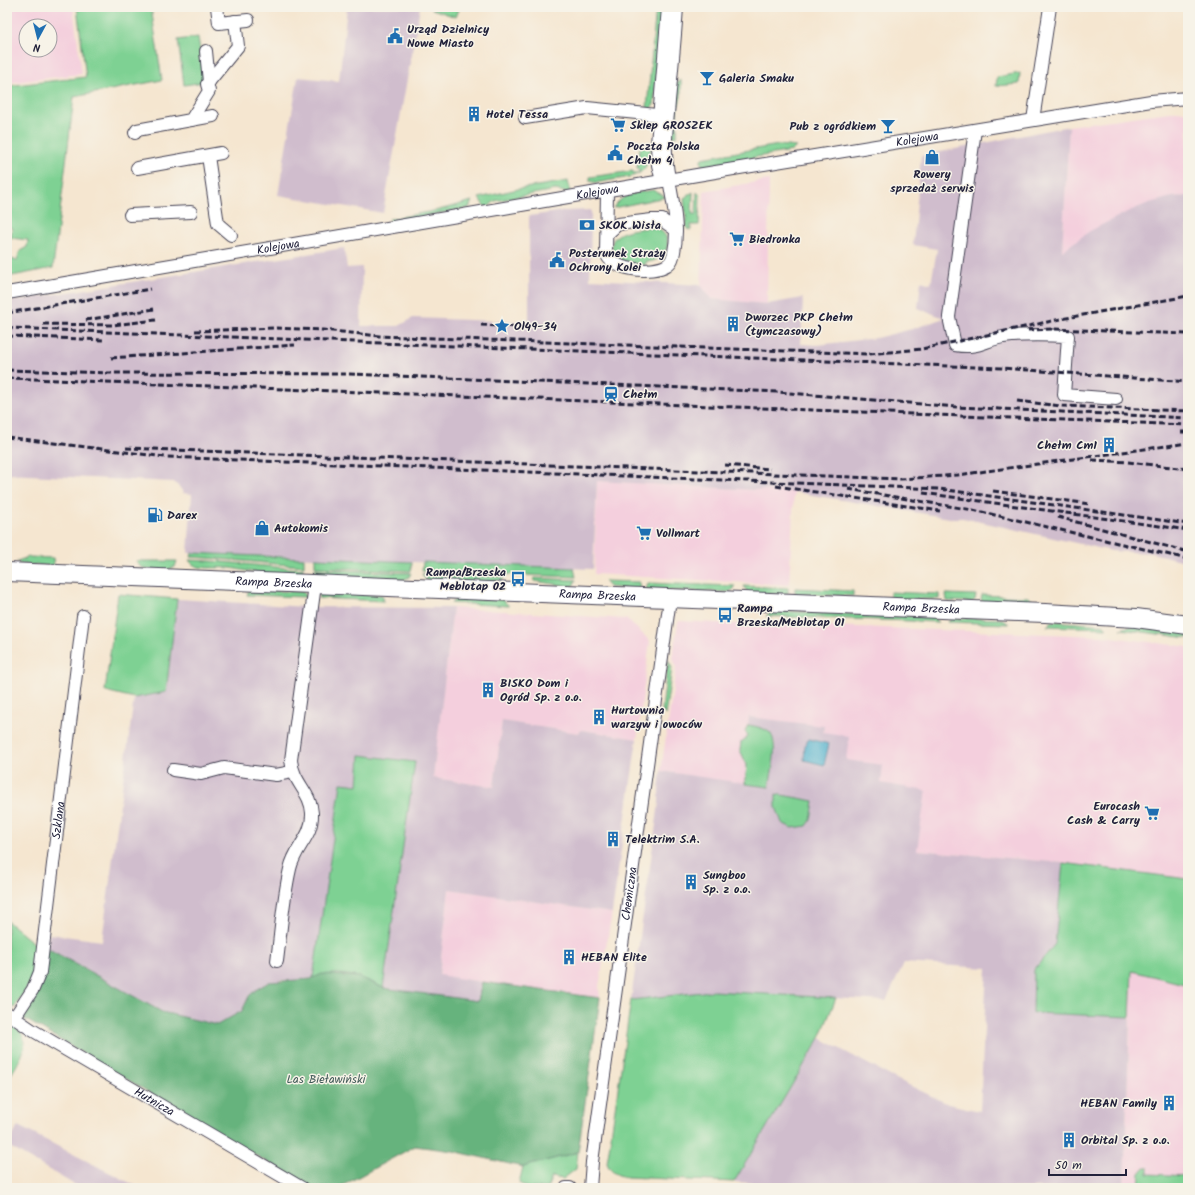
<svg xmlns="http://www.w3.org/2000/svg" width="1195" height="1195" font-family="Kalam,sans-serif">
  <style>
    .built { fill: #f4cfdd; fill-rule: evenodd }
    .industrial { fill: #d0bdcd }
    .green { fill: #7ed193; stroke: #507a67 }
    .forest { fill: #66b37d; stroke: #446a5c }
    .water { fill: #4fb0cd; stroke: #386984 }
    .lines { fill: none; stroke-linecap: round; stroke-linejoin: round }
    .minor-casing { stroke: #423f51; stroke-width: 14 }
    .highway-casing { stroke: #423f51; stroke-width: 20 }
    .minor { stroke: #fff; stroke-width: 12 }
    .highway { stroke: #fff; stroke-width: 18 }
    .rail { stroke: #22223b; stroke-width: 3; stroke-dasharray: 6 3; stroke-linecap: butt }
    .labels { text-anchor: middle; stroke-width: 3; stroke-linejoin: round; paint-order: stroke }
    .poi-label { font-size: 12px; font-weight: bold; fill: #22223b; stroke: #f7f3e8; text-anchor: start }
    .street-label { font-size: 12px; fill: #22223b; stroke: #f7f3e8 }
    .park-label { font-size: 12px; fill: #3e5755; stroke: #f7f3e8 }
  </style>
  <rect width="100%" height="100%" fill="#f7f3e8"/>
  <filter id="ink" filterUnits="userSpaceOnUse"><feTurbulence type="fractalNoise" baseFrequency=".025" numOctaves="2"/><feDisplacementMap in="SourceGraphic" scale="8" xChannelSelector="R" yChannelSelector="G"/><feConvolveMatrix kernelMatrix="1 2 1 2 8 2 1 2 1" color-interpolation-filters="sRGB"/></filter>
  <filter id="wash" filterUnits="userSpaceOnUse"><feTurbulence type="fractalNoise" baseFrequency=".012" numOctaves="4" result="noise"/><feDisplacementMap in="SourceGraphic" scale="16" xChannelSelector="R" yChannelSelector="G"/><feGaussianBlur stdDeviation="0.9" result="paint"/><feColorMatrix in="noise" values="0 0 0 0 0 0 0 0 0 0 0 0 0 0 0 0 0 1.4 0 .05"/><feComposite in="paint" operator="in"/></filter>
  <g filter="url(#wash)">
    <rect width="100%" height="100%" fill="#f5e6d0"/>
    <g class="built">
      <path d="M7,7h66l9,67 -75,9zM26,26h24v24h-24z"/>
      <polygon points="1176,111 1188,112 1188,196 1172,197 1062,251 1069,126"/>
      <polygon points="769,180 767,304 710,299 701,285 704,191"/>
      <polygon points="597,481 794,492 789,585 594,574"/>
      <polygon points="453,608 627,619 650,641 637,739 582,730 578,733 502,721 494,787 433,778"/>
      <polygon points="680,621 771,626 773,624 1103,636 1188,647 1188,879 1063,863 917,850 881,783 846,760 823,732 824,727 750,717 748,725 746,727 748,737 742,755 747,765 745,784 661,771 676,668 673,657 678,622"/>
      <polygon points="449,889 612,913 599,986 600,998 439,976"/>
      <polygon points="1132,971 1188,985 1188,1188 1124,1188"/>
    </g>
    <g class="industrial">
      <polygon points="347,7 420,7 383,213 278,195 298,77 339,81"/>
      <polygon points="1069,126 1062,251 1090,231 1127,212 1149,203 1172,197 1188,196 1188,562 1152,553 1112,551 963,518 950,518 794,492 597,481 593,569 188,553 192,494 183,493 181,489 174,482 7,474 7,302 344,248 347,268 362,267 361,326 399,326 413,318 529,322 529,216 565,211 591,210 590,279 701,285 711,299 767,304 803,298 801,344 817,345 876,338 912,329 944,318 918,308 921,281 931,284 937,249 913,245 921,156"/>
      <polygon points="177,599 306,607 453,608 433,778 494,787 502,721 578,733 582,730 637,739 612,913 449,889 439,975 482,982 478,1001 383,988 414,762 360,755 358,785 341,783 313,978 298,980 281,980 249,996 242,1011 217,1025 162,1012 47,948 49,934 102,941 134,698 166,692"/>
      <polygon points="749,717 824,726 823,732 849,736 846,760 883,765 881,783 926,791 917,850 1063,863 1055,944 1034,970 1033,1013 1130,1017 1124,1188 841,1188 734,1182 820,1038 890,1076 948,1104 980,1111 987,968 904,963 886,1001 712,991 631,1000 659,803 659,790 661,771 769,787 775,743 768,731 748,725"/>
      <polygon points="18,1126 140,1188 80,1188 8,1146"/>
    </g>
    <g class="green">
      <polygon points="77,7 151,7 162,80 74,97 53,268 7,277 7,259 17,260 20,251 27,247 28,240 11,238 12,228 7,227 7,86 86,77"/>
      <polygon points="433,7 460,7 456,17 432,9"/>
      <polygon points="656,7 663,8 654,105 650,109 647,108"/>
      <polygon points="198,37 205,82 184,85 178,40"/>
      <polygon points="1020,73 1019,84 996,86 997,77"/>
      <polygon points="681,80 681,97 677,110 677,137 671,136 675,85"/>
      <polygon points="779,145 796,147 792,151 702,166 701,160 702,158"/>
      <path d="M642,146h9c-3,29 -13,30 -39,34 -7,1 -15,4 -22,1v-4l43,-6v2h6v-4l-2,-1 2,-18z"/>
      <polygon points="568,181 570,193 555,190 495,201 488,207 484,206 479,198 518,189"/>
      <path d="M653,190l13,7 -53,11c10,-15 24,-15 40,-18z"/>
      <polygon points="693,192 692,214 696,214 697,192 700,195 699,225 691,225 691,230 687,229 684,198"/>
      <polygon points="472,201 469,208 392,222 389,219 439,210"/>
      <path d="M655,228c21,7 14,33 -9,34l-1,3c-5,-1 -20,-3 -24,-5 -4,-2 -8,-7 -9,-12 -3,-19 31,-20 43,-20z"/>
      <path d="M192,553l112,5v8c-38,-2 -75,-7 -113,-9z"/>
      <polygon points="29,557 53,558 54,566 20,564 17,562 17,561"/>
      <polygon points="315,558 412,562 411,571 315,567"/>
      <path d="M189,560c39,1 76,7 114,9v3c-12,10 -58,-2 -73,-4 -10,-1 -21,1 -31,-1 -5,-1 -8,-4 -10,-7z"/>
      <path d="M136,561h41l-2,6c-10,5 -34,6 -39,-6z"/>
      <polygon points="423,562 574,568 576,577 422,571"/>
      <polygon points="315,569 411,573 409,577 403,580 321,576 315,572"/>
      <polygon points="422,574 503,577 503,580 482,583 426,580"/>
      <polygon points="534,578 576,580 573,586 568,586 534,581"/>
      <polygon points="604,581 639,582 640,590 609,587"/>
      <polygon points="648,583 735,586 734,589 729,592 646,590"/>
      <polygon points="744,586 788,588 788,593 787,594 752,594 747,592"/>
      <polygon points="795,588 853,591 853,596 795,594"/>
      <polygon points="249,590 303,592 307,597 247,595"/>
      <polygon points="890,592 939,594 939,599 892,599 890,596"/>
      <polygon points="321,593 382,595 384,601 318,598"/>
      <polygon points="118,594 177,599 166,692 134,698 105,691"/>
      <polygon points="946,594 976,595 975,600 972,602 947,601"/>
      <polygon points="982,595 1028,597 1037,605 984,603 981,600"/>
      <polygon points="456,599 503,600 509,606 451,603"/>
      <polygon points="773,611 933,617 938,622 766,616"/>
      <polygon points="954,618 1002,619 1009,624 947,622"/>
      <polygon points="1052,621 1104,625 1107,628 1047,626"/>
      <polygon points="1130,626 1188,633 1188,638 1121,629"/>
      <polygon points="668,660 672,668 665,715 662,710"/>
      <path d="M748,725c7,1 16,3 21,7 11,9 2,43 0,55l-24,-3 2,-19 -7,-15 1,-8 7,-5 -3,-6z"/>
      <path d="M360,755l55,7 -32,226c-20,-12 -48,-19 -70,-10l28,-195 17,2z"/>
      <polygon points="776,794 814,801 811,820 807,826 792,828 782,823 776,807"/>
      <polygon points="1063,863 1188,879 1188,985 1132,971 1130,1017 1033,1013 1034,970 1055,944"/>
      <polygon points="7,921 36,945 35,976 14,1008 7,1004"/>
      <path d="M712,991l124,7 -16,40 -86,144 -108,-5c-10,-2 -16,-5 -19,-14l24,-163z"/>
      <path d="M14,1025c22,18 4,37 -7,56v-46z"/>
      <polygon points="578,1152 576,1169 563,1179 552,1177 547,1188 528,1188 519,1183 523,1167"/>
      <polygon points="1145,1167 1148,1167 1148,1174 1188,1176 1188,1188 1139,1188 1140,1173"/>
    </g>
    <polygon class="forest" points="47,948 162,1012 217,1025 242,1011 249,996 257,989 269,982 311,979 322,974 360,977 383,988 478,1001 482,982 600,998 578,1152 523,1167 453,1151 415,1146 338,1188 311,1188 23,1018 40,985"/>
    <polygon class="water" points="809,739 829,744 824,765 804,760 805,744"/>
  </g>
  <g filter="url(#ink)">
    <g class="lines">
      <g class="minor-casing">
        <g id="minor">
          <polyline points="217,7 219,23 248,20"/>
          <polyline points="206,51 209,82"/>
          <polyline points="525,118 587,108 667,116"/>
          <polyline points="191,120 213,116"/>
          <polyline points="1033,120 1050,7"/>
          <path d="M975,130l-26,187 6,28c23,4 28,-4 48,-8 22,-3 43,-2 65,-1l-4,59 52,4"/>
          <polyline points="135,133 137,130 191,120 209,91 207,84 238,46 235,21"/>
          <polyline points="208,156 218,224 231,235"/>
          <polyline points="137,168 221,153"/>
          <polyline points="662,181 658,165 657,144 668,7"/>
          <path d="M607,191l-1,61c3,19 47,22 61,13 5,-3 6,-8 7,-13 7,-34 -7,-66 -8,-99 -1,-18 2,-35 3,-52 3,-31 6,-63 8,-94"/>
          <polyline points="130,215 191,212"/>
          <polyline points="607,234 618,224 652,220 662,220 676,230"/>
          <path id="s1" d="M7,293l690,-118 454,-74 37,-3"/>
          <polyline points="173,770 201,774 224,768 276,775 292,772"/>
          <path d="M277,961c4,-31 6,-62 13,-92 5,-23 23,-32 22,-56 -1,-21 -19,-30 -21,-53l24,-175"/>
          <path id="s2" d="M7,1013l25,17 270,158"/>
          <path id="s3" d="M14,1018l19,-29 7,-17 43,-356"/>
          <polyline points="566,1188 570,1188"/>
          <path id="s4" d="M590,1188l2,-26 78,-563"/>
        </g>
      </g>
      <g class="highway-casing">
        <g id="highway">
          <path id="s5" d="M7,572l1038,41 91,5 52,7"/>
        </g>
      </g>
      <use href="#minor" class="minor"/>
      <use href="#highway" class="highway"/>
      <g class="rail">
        <polyline points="7,313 150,289"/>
        <polyline points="86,320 154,309"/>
        <polyline points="43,324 113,325 156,320"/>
        <polyline points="481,325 524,327"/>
        <polyline points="7,328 1001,368 1188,382"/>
        <polyline points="1028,330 1053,329 1188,334"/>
        <polyline points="195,331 276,328 323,330 379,336 869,354 922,349 1061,319 1188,296"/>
        <polyline points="7,336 104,340"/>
        <polyline points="111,358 295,345"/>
        <polyline points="7,370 110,373 350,374 778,392 957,407 1188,418"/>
        <polyline points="7,378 1188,425"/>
        <polyline points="1017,401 1062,406 1188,411"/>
        <polyline points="1181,432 1188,432"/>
        <polyline points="7,437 165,457 940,489 1188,524"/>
        <polyline points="126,448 900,479 958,475 1188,443"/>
        <polyline points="1092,460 1128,462 1188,469"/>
        <polyline points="725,465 770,469"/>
        <polyline points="776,486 940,511"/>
        <polyline points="848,489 973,510 1188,559"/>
        <polyline points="993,491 1090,504"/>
        <polyline points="923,493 1188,530"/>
        <polyline points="1058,517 1188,552"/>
      </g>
    </g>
  </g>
  <defs>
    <g id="civic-bare" transform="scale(1.2)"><path d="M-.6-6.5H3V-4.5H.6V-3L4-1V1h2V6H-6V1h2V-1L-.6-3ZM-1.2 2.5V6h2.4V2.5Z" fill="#1f6fb2" stroke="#f7f3e8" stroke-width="2.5" paint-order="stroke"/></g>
    <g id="bar-bare" transform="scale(1.2)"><path d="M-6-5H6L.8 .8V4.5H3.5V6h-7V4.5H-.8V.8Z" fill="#1f6fb2" stroke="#f7f3e8" stroke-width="2.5" paint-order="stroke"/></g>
    <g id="building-bare" transform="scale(1.2)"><path d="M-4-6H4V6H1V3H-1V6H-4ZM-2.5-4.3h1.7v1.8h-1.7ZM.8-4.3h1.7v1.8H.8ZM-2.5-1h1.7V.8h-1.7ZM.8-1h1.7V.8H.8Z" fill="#1f6fb2" stroke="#f7f3e8" stroke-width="2.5" paint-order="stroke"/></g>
    <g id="supermarket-bare" transform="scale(1.2)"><path d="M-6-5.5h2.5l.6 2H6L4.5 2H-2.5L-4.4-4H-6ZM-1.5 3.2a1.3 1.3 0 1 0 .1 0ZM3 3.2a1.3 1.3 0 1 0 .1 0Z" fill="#1f6fb2" stroke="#f7f3e8" stroke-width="2.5" paint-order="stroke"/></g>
    <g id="shop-bare" transform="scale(1.2)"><path d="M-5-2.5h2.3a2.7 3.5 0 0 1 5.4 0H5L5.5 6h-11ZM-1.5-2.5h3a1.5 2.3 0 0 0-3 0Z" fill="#1f6fb2" stroke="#f7f3e8" stroke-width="2.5" paint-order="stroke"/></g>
    <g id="bank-bare" transform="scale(1.2)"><path d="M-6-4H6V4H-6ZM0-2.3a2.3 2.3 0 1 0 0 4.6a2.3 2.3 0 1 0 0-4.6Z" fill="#1f6fb2" stroke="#f7f3e8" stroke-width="2.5" paint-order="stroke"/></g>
    <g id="sight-bare" transform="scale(1.2)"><path d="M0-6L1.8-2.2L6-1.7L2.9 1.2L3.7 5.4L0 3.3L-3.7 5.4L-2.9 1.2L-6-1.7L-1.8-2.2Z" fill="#1f6fb2" stroke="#f7f3e8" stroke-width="2.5" paint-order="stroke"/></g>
    <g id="station-bare" transform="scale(1.2)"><path d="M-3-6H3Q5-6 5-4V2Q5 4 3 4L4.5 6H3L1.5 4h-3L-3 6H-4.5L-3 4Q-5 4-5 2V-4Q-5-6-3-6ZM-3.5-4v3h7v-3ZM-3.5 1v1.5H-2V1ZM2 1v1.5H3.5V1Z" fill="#1f6fb2" stroke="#f7f3e8" stroke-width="2.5" paint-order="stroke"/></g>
    <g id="fuel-bare" transform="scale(1.2)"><path d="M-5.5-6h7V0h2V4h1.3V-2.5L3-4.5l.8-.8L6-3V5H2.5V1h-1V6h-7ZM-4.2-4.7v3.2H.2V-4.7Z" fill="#1f6fb2" stroke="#f7f3e8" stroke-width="2.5" paint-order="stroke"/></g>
    <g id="bus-bare" transform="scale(1.2)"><path d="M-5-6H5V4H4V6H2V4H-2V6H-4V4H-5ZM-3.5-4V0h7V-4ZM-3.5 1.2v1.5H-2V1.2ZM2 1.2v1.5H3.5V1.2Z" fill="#1f6fb2" stroke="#f7f3e8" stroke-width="2.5" paint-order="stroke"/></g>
  </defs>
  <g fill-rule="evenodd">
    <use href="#civic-bare" x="395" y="36"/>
    <use href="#bar-bare" x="707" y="78"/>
    <use href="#building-bare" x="474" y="114"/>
    <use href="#supermarket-bare" x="618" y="125"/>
    <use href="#bar-bare" x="888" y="126"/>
    <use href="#civic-bare" x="615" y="153"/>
    <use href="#shop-bare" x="932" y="157"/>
    <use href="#bank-bare" x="587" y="225"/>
    <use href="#supermarket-bare" x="737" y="239"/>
    <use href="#civic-bare" x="557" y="260"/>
    <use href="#building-bare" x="733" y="324"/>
    <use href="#sight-bare" x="502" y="326"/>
    <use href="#station-bare" x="611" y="394"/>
    <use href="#building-bare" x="1109" y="445"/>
    <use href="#fuel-bare" x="155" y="515"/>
    <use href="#shop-bare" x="262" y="528"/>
    <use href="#supermarket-bare" x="644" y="533"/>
    <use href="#bus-bare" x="518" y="579"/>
    <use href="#bus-bare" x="725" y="615"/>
    <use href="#building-bare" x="488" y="690"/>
    <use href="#building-bare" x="599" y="717"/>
    <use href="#supermarket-bare" x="1152" y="813"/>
    <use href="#building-bare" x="613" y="839"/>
    <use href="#building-bare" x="691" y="882"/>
    <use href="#building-bare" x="569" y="957"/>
    <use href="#building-bare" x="1169" y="1103"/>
    <use href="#building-bare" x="1069" y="1140"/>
  </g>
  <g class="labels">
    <g class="poi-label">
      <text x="407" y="33">Urząd Dzielnicy<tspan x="407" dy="14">Nowe Miasto</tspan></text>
      <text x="719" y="82">Galeria Smaku</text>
      <text x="486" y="118">Hotel Tessa</text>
      <text x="630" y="129">Sklep GROSZEK</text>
      <text x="876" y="130" text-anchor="end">Pub z ogródkiem</text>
      <text x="627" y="150">Poczta Polska<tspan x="627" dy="14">Chełm 4</tspan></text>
      <text x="932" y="178" text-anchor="middle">Rowery<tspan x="932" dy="14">sprzedaż serwis</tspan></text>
      <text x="599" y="229">SKOK Wisła</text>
      <text x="749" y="243">Biedronka</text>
      <text x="569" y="257">Posterunek Straży<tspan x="569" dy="14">Ochrony Kolei</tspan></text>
      <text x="745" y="321">Dworzec PKP Chełm<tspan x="745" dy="14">(tymczasowy)</tspan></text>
      <text x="514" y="330">Ol49-34</text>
      <text x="623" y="398">Chełm</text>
      <text x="1097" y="449" text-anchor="end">Chełm Cm1</text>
      <text x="167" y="519">Darex</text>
      <text x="274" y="532">Autokomis</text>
      <text x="656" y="537">Vollmart</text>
      <text x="506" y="576" text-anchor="end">Rampa/Brzeska<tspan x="506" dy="14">Meblotap 02</tspan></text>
      <text x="737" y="612">Rampa<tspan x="737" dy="14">Brzeska/Meblotap 01</tspan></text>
      <text x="500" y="687">BISKO Dom i<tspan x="500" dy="14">Ogród Sp. z o.o.</tspan></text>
      <text x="611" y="714">Hurtownia<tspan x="611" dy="14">warzyw i owoców</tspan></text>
      <text x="1140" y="810" text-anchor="end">Eurocash<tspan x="1140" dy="14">Cash &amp; Carry</tspan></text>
      <text x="625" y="843">Telektrim S.A.</text>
      <text x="703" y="879">Sungboo<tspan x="703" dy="14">Sp. z o.o.</tspan></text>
      <text x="581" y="961">HEBAN Elite</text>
      <text x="1157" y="1107" text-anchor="end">HEBAN Family</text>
      <text x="1081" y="1144">Orbital Sp. z o.o.</text>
    </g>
    <g class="street-label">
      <text dy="4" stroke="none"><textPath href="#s1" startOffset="923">Kolejowa</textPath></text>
      <text dy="4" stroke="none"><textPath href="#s1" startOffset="599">Kolejowa</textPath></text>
      <text dy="4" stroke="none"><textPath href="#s1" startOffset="275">Kolejowa</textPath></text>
      <text dy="4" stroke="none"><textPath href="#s5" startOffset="267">Rampa Brzeska</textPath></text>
      <text dy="4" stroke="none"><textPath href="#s5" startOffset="591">Rampa Brzeska</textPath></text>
      <text dy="4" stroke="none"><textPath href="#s5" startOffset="915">Rampa Brzeska</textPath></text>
      <text dy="4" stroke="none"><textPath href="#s3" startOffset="206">Szklana</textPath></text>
      <text dy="4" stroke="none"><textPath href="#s4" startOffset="297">Chemiczna</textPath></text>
      <text dy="4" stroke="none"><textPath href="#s2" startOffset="172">Hutnicza</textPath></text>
    </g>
    <g class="park-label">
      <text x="326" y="1083">Las Bieławiński</text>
    </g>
  </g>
  <rect width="1195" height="1195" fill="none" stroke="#f7f3e8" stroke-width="24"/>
  <g transform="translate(38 38) rotate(187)"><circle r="19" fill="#f7f3e8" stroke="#a29fa3"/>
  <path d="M0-3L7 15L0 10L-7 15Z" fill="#1f6fb2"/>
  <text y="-6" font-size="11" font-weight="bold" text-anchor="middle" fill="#22223b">N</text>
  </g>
  <path d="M1049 1169v6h77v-6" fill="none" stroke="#22223b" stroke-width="2"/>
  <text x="1055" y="1169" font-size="12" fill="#22223b" stroke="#f7f3e8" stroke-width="3" paint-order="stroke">50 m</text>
</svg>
